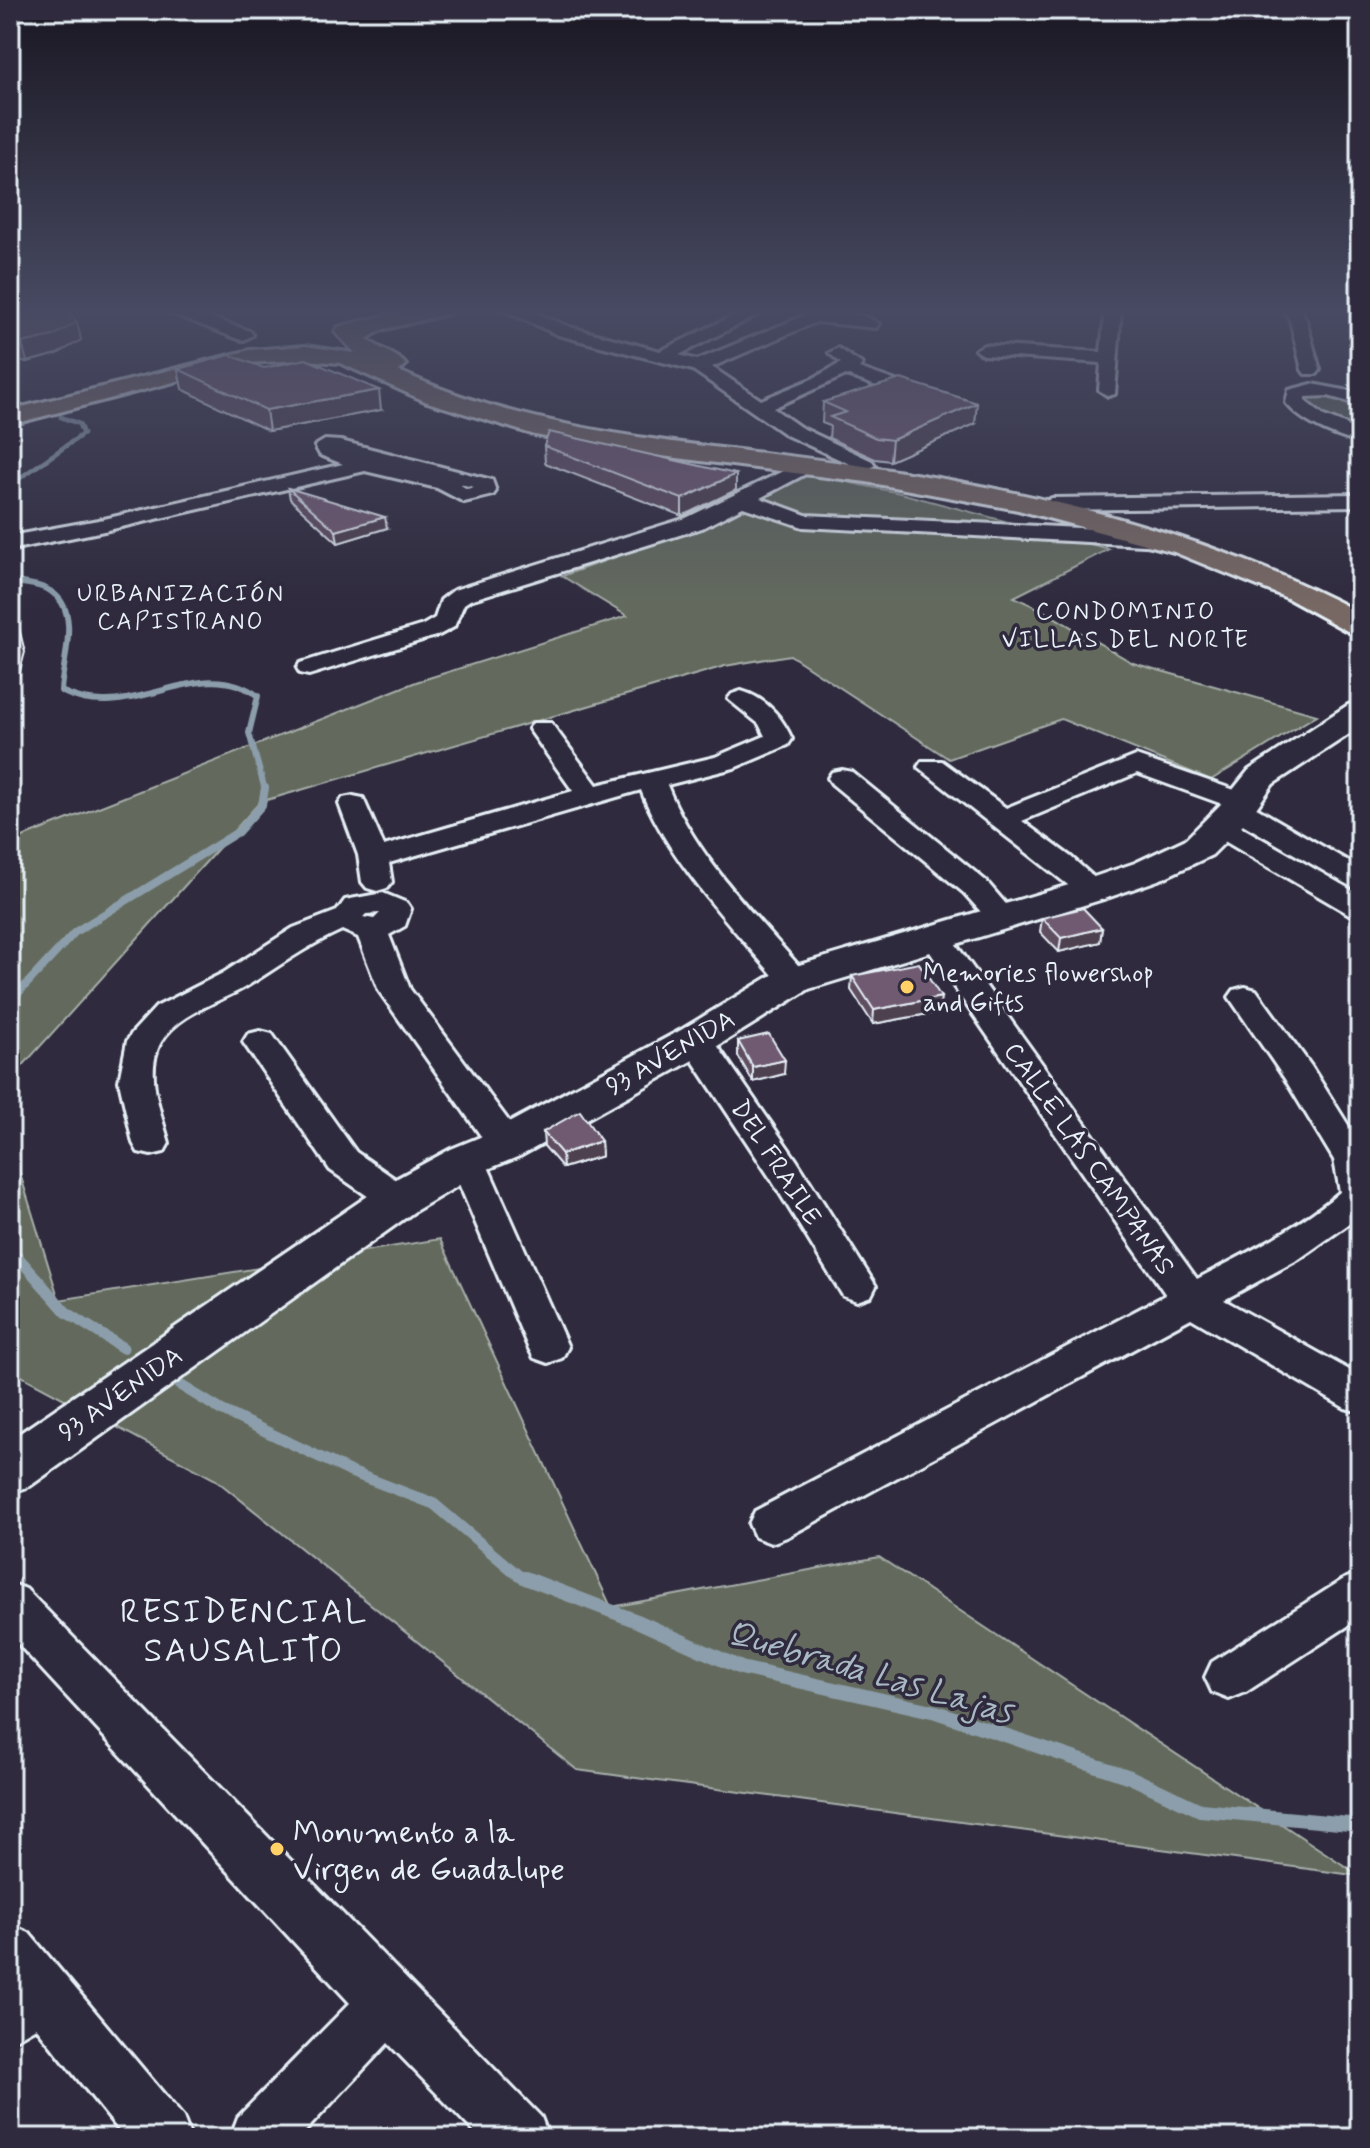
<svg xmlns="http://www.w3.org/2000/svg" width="1370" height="2148" font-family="Mynerve,sans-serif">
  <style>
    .green { fill: #646a5d; stroke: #a6aeaa; stroke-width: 2 }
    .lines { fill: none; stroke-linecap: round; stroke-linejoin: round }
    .stream-far4 { stroke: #8c9eab; stroke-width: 5 }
    .stream-far3 { stroke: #8c9eab; stroke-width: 6 }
    .stream-far2 { stroke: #8c9eab; stroke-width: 8 }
    .stream-far1 { stroke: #8c9eab; stroke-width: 11 }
    .stream { stroke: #8c9eab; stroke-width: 14 }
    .street-casing { stroke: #e8f1f8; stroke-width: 6 }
    .secondary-casing { stroke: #e8f1f8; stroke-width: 6 }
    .primary-casing { stroke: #e8f1f8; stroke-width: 6 }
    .street { fill: #2f2a3d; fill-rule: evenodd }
    .secondary { fill: #2f2a3d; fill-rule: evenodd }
    .primary { fill: #776864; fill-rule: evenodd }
    .wall { fill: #5f4d61; stroke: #e8f1f8; stroke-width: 2 }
    .shaded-wall { fill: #4e3f4f; stroke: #e8f1f8; stroke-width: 2 }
    .building { fill: #6f5a71; stroke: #e8f1f8; stroke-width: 2 }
    .poi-dot { fill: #ffd166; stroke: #2f2a3d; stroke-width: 3 }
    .labels { text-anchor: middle; stroke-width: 7; stroke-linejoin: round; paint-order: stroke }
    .far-neighbourhood-label { font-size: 24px; letter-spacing: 2px; fill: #e8f1f8; stroke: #2f2a3d }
    .poi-label { font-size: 26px; fill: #e8f1f8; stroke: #2f2a3d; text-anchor: start }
    .street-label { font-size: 26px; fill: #e8f1f8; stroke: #2f2a3d }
    .near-poi-label { font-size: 32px; fill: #e8f1f8; stroke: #2f2a3d; text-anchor: start }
    .near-neighbourhood-label { font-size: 34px; letter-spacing: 2px; fill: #e8f1f8; stroke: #2f2a3d }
    .near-water-label { font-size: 34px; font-style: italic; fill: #aabac5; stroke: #2f2a3d }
  </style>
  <rect width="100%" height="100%" fill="#2f2a3d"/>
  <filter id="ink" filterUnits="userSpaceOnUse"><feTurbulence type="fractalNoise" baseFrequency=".0125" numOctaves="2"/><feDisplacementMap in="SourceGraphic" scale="16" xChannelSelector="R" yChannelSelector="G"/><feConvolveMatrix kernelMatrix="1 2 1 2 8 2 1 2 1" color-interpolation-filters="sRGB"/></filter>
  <g filter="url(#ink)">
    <g class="green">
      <polygon points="1324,394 1360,402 1360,430 1315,410 1308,397"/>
      <polygon points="803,473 900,493 1109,549 1014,597 1040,609 1133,663 1317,715 1211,780 1061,719 949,759 790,655 725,666 260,802 10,1080 10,842 416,682 627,616 562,576 680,534"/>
      <polygon points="10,1141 59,1300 440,1239 611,1607 879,1557 1360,1876 577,1770 216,1480 10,1370"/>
    </g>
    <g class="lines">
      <polyline class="stream-far4" points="10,485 83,434 79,424 61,417"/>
      <path class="stream-far3" d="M10,581c13,3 32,3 43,12 28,20 9,70 8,98 70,36 137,-40 197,5l-9,37 16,57"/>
      <polyline class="stream-far2" points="10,1002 75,932 238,832 262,805 265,788"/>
      <g class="stream-far1">
        <polyline points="10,1248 66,1312 123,1348"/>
        <polyline points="180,1385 221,1410 351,1472 434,1504 518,1575 530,1580"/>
      </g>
      <polyline class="stream" points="525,1578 637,1621 741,1668 936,1712 1130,1777 1200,1810 1360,1825"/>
      <g class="street-casing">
        <g id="street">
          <polygon points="160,309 185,309 250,331 253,335 244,340 238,339"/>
          <path d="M501,309h24l45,18 90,24 87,-42h22l-90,46 18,5 116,-48c18,-1 52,0 66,12l-3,4 -60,-6 -104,45 49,33 51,-21 29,-16 -12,-10 9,-5 24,16 -3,4 60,21 2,4 -9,6 -66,-24 -73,33 27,19 72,34 3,4 -10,6 -79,-36 -93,-65 -135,-35z"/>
          <polygon points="1105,309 1121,309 1115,394 1108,396 1099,390 1101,363 984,355 975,350 984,345 1101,352"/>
          <polygon points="1283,309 1300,309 1306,320 1320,370 1317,374 1305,374 1302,370 1290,320"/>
          <path d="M1312,384l48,9v12l-32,-9 -23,1v4l19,15 36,14v13c-26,-7 -57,-19 -74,-40l3,-13z"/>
          <path d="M325,440l16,1 151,39 4,11 -3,4 -29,7 -27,-14 -72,-17 -261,60 -94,19v-14l94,-17 239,-55 -23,-9 -5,-9zM459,484l15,3 -7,2z"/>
          <polygon points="808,459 818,465 815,469 760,498 806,515 1163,532 1174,539 1163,546 803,527 743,507 702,528 470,600 464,604 454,627 439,635 309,675 300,673 297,668 300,663 423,625 435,618 441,600 454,590 686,518"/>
          <polygon points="1360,494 1360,506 1052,510 1041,504 1052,498"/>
          <path d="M741,691c25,7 41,26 51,48l-4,6 -54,23 -67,17c28,71 88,130 138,188l5,7 -5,7 -11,3 -11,-3c-48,-57 -116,-128 -142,-197l-252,73 3,19 -5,6 -10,3 -10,-3 -5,-6 -4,-27 -19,-51 4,-6 10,-2 10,2 21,48 189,-55 -44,-62 4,-6h18l46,62 118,-28 50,-21 -6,-12 -31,-25 4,-5z"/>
          <polygon points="1136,756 1252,796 1256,802 1253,806 1360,868 1360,889 1350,886 1227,815 1223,809 1225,805 1137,773 1022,821 1071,857 1108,890 1104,896 1093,899 1082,896 918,767 922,761 942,761 1006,808"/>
          <polygon points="842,770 852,772 986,881 1017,917 1013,923 1002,926 991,923 964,893 832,784 828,778 832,772"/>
          <polygon points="1219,817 1229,820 1360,895 1360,917 1349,914 1209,832 1205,826 1209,820"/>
          <path d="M383,893l24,10 4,6 -6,17 -16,9 21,54 109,146 5,9 -5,9 -13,3 -13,-3 -114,-162 -21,-54 -16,-7c-34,15 -63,36 -95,56 -28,17 -68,26 -86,56 -17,30 0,71 8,101l-5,9 -13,3 -13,-3 -5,-9 -14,-62 8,-40 5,-8 24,-26 67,-34 70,-45 44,-17 8,-11zM380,913l-6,6 -11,-2 3,-3z"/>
          <path d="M936,930l11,2 250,347c49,-26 100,-50 143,-87l-6,-32 -49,-81 -56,-82 5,-7 11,-3 11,3 55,76 49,78v72l-61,43 -75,41 136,76v36l-15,-4 -154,-90 -404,219 -16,6 -16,-6 -6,-13 6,-13 411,-216 -245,-356 4,-7z"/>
          <polygon points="696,1029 708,1032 797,1161 876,1286 871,1296 857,1301 843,1296 771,1179 679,1040 684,1032"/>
          <polygon points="260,1031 272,1034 356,1152 411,1190 416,1199 411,1208 398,1212 385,1208 330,1170 243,1042 248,1034"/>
          <polygon points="467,1148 480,1151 485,1160 568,1347 562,1358 548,1363 534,1358 528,1347 449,1160 454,1151"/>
          <polygon points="1360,1573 1360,1618 1246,1692 1229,1699 1212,1692 1205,1677 1212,1662 1344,1579"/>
          <polygon points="10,1583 26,1589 541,2117 549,2138 480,2138 388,2043 299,2138 230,2138 238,2117 350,2003 10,1635"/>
          <polygon points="10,1925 29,1933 183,2117 191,2138 125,2138 36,2027 10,2042"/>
        </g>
      </g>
      <g class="secondary-casing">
        <polygon id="secondary" points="1360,702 1360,727 1273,784 1250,817 1212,855 1161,879 1107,898 809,989 711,1050 522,1155 483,1171 415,1211 30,1486 10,1493 10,1440 381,1187 451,1149 490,1133 681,1030 779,971 1079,882 1135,863 1186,839 1224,801 1249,770 1348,705"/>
      </g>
      <g class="primary-casing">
        <path id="primary" d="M412,309h39l-3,5 -67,16 -14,9c11,10 30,14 39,26l-7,6c147,68 308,72 465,95 171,25 343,66 496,147v21l-11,-2 -62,-34 -113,-46 -156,-42 -152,-28 -260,-33 -71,-14 -108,-33 -87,-39 -35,-3 -59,3 -236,62v-15l240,-60 55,-4 50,7 -20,-21 3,-5z"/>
      </g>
      <use href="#street" class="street"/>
      <use href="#secondary" class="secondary"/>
      <use href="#primary" class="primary"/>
    </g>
    <g class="wall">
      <polygon points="10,309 77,322 81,340 57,354 27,362 10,362"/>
      <polygon points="264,368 381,410 269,431 182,389 178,369"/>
      <polygon points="823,402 975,424 890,461 875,459 829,438 830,426 822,423"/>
      <polygon points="544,446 736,474 736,490 682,516 545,463"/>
      <polygon points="288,488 387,528 338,543 290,499"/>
      <polygon points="1042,918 1102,928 1100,942 1059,952 1040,932"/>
      <polygon points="852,976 939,1012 873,1024 851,990"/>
      <polygon points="738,1041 784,1074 753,1082 738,1056"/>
      <polygon points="543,1132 601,1141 602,1156 563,1168 544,1146"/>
    </g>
    <g class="shaded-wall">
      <polygon points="77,322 81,340 57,354 27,362 22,343"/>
      <polygon points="379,390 381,410 269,431 266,410"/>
      <polygon points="977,403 975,424 890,461 892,440"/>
      <polygon points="736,474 736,490 682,516 682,499"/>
      <polygon points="385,517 387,528 338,543 336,531"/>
      <polygon points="19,628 25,652 10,709 10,659"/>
      <polygon points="1102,928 1100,942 1059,952 1061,938"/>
      <polygon points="941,997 939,1012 873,1024 874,1010"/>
      <polygon points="785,1060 784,1074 753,1082 753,1067"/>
      <polygon points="601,1141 602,1156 563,1168 562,1154"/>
    </g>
    <g class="building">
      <polygon points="10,309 67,309 77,322 53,336 22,343 10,344"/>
      <polygon points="230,355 264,368 306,359 379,390 266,410 178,369"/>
      <polygon points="901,379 977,403 892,440 876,438 830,417 846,412 823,402"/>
      <polygon points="549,432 736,474 682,499 544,446"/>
      <polygon points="288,488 385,517 336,531"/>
      <polygon points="10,623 19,628 10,659"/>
      <polygon points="1083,908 1102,928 1061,938 1042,918"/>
      <polygon points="919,963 941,997 874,1010 852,976"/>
      <polygon points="769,1034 785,1060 753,1067 738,1041"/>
      <polygon points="580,1111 601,1141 562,1154 543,1132"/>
    </g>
  </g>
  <linearGradient id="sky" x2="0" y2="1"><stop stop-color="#1a1722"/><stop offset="0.51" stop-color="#474a62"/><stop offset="1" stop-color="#474a62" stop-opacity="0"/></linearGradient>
  <rect width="1370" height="610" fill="url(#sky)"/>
  <g class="poi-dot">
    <circle cx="907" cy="987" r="8"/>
    <circle cx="277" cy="1849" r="8"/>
  </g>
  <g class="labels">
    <g class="far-neighbourhood-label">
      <text x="181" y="601">URBANIZACIÓN<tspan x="181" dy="28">CAPISTRANO</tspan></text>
      <text x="1126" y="619">CONDOMINIO<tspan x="1126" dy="28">VILLAS DEL NORTE</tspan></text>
    </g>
    <g class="poi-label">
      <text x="923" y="981">Memories flowershop<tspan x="923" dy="30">and Gifts</tspan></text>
    </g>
    <g class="street-label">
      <text transform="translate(670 1052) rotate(-30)" y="9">93 AVENIDA</text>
      <text transform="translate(1090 1158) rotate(55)" y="9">CALLE LAS CAMPANAS</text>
      <text transform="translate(777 1162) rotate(57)" y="9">DEL FRAILE</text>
      <text transform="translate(120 1393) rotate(-35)" y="9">93 AVENIDA</text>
    </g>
    <g class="near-poi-label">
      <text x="293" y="1842">Monumento a la<tspan x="293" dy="37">Virgen de Guadalupe</tspan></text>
    </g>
    <g class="near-neighbourhood-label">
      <text x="244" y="1622">RESIDENCIAL<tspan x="244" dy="39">SAUSALITO</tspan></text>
    </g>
    <g class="near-water-label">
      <text transform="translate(870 1671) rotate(16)" y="12">Quebrada Las Lajas</text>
    </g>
  </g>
  <rect width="1370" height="2148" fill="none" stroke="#2f2a3d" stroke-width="40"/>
  <rect x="20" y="20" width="1330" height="2108" fill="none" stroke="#e8f1f8" stroke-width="3" filter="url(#ink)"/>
</svg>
